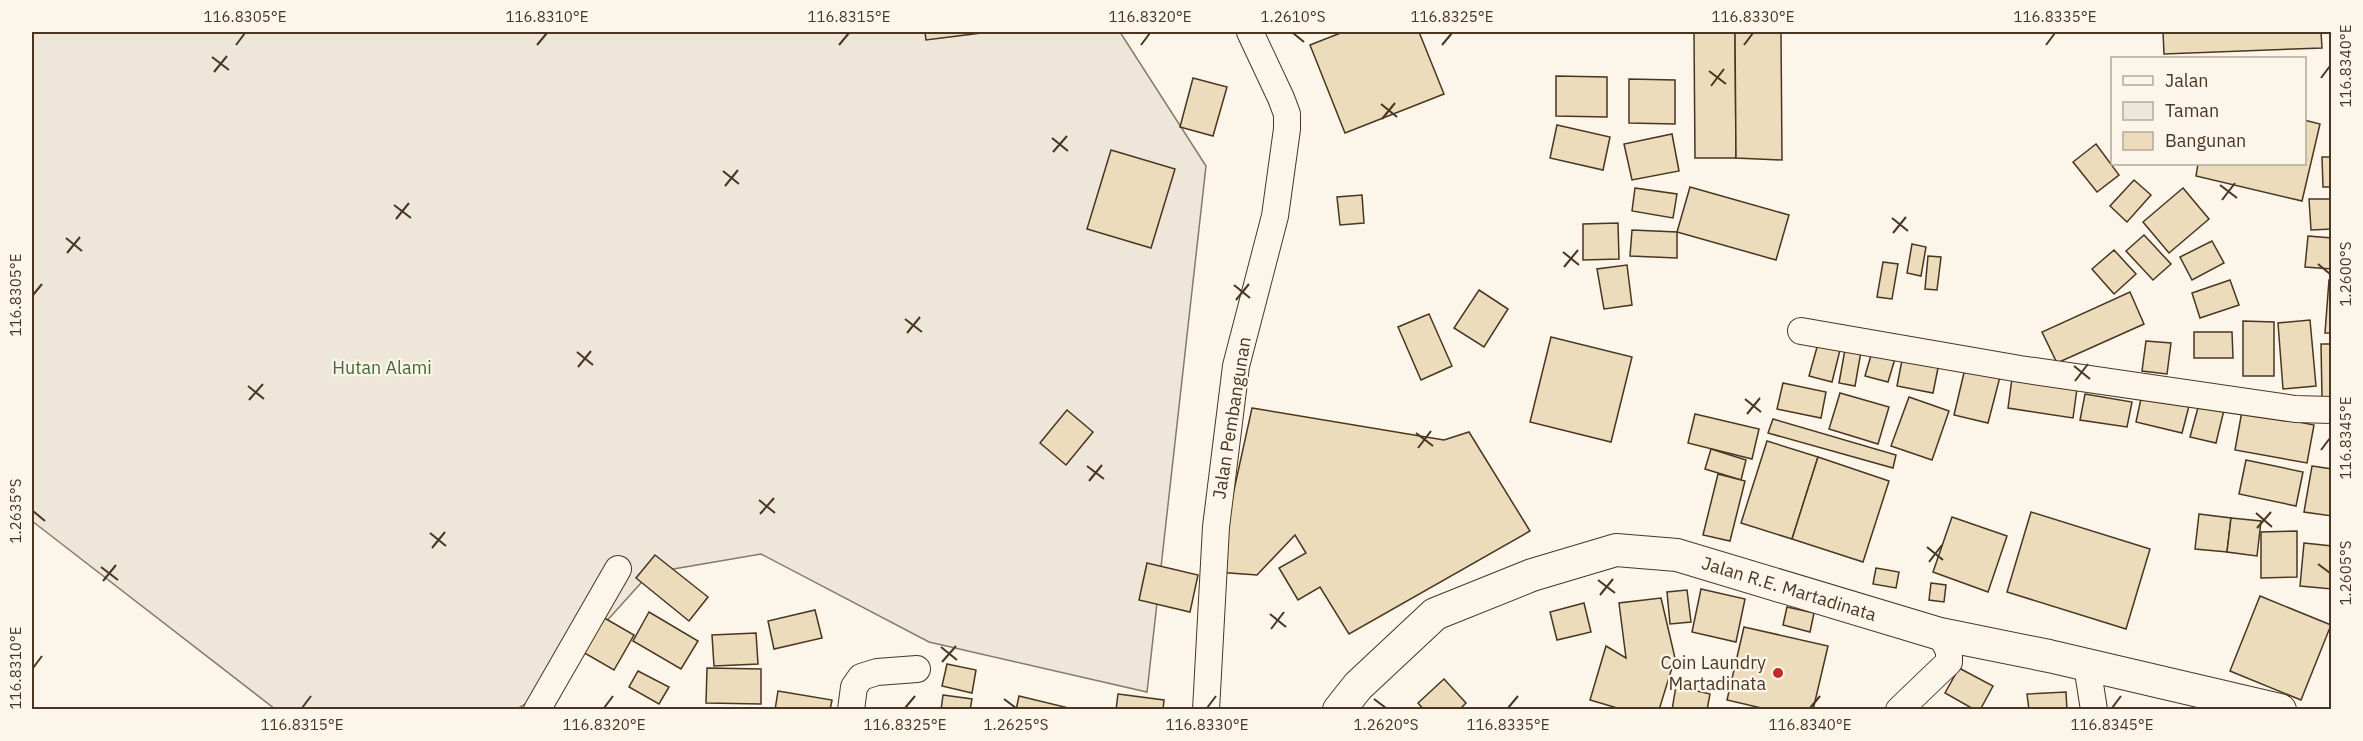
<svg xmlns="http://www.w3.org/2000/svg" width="2363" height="741" font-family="'IBM Plex Sans',sans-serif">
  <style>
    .green { fill: #ede6d9; stroke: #887966; stroke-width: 1.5 }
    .building { fill: #ecdcbc; stroke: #4a3520; stroke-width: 1.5 }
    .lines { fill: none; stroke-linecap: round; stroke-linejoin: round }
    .minor-casing { stroke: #4a3520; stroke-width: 28 }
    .tertiary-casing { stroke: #4a3520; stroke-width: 34 }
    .minor { stroke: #fbf6e9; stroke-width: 26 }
    .tertiary { stroke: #fbf6e9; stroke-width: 32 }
    .ticks { fill: none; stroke: #4a3520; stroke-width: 2 }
    .poi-dot { fill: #c62828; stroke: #fbf6e9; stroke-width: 2 }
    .labels { text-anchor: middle; stroke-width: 4.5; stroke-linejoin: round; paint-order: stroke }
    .park-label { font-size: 18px; fill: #436837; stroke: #fbf6e9 }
    .street-label { font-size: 18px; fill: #4a3520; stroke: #fbf6e9 }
    .poi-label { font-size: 18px; fill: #4a3520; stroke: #fbf6e9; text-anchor: end }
    .neatline { fill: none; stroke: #4a3520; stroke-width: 2 }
    .ticks-label { font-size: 15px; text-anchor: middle; fill: #4a3520 }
  </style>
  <rect width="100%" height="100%" fill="#fbf6e9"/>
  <polygon class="green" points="32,32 1120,32 1206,166 1147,692 929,642 761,554 650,573 539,696 517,709 275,709 32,521"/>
  <g class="building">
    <polygon points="925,32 981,32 981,33 926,40"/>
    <polygon points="1343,32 1419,32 1444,94 1345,133 1310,45"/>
    <polygon points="1694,32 1735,32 1736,158 1695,158"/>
    <polygon points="1735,32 1781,32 1782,160 1736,158"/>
    <polygon points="2163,32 2321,32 2322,48 2164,54"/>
    <polygon points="1556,76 1607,77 1607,117 1556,116"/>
    <polygon points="1193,78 1227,87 1213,136 1180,127"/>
    <polygon points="1629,79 1675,80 1675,124 1629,123"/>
    <polygon points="2304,120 2320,124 2302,201 2196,176 2198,164 2304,164"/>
    <polygon points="1557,125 1610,137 1603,170 1550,158"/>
    <polygon points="1672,134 1679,171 1632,180 1624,144"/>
    <polygon points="2096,144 2119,175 2097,192 2073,162"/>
    <polygon points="1111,150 1175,169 1151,248 1087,229"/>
    <polygon points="2322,157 2332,157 2332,187 2323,187"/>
    <polygon points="2134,180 2151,195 2127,222 2110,206"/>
    <polygon points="1690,187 1789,215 1776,260 1677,232"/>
    <polygon points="1635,188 1677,194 1673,218 1632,211"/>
    <polygon points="2183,188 2209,219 2169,253 2143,222"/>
    <polygon points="1362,195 1364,223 1340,225 1337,197"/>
    <polygon points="2309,199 2332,199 2332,229 2311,230"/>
    <polygon points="1618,223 1619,259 1583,260 1583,224"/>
    <polygon points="1632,230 1677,232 1677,258 1630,256"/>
    <polygon points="2144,235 2171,264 2153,280 2126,251"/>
    <polygon points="2308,236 2332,238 2332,269 2305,267"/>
    <polygon points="2212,241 2224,263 2192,280 2180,257"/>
    <polygon points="1912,244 1926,247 1921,276 1907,273"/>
    <polygon points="2114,250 2136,274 2114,294 2092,269"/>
    <polygon points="1928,256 1941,257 1937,290 1925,289"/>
    <polygon points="1883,262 1898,264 1892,299 1877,297"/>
    <polygon points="1627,265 1632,305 1604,309 1597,269"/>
    <polygon points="2230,280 2239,305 2200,318 2192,293"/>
    <polygon points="2329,280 2332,280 2332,333 2325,333"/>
    <polygon points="1479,290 1508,309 1484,347 1454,328"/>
    <polygon points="2130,292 2144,324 2057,363 2042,332"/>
    <polygon points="1429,314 1452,366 1421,380 1398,327"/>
    <polygon points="2310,320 2316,386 2283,389 2278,323"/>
    <polygon points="2243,321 2274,322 2274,376 2243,376"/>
    <polygon points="2194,332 2232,332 2233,358 2194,358"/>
    <polygon points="1551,337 1632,357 1611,442 1530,422"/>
    <polygon points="1819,340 1841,346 1832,382 1809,376"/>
    <polygon points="2146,341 2171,343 2167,374 2142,371"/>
    <polygon points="1846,344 1862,346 1855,386 1839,383"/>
    <polygon points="2321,344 2332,344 2332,397 2322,397"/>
    <polygon points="1874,345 1897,352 1888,382 1865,376"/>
    <polygon points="1904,350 1940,358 1933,393 1897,386"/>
    <polygon points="1967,360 2002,369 1988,423 1954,415"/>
    <polygon points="2013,371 2078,381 2073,418 2008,408"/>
    <polygon points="1783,383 1826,392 1821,418 1777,409"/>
    <polygon points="1840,393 1889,407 1878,444 1829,429"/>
    <polygon points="2085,394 2132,402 2127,427 2080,420"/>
    <polygon points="2142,394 2189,406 2182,433 2136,422"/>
    <polygon points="1909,397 1949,411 1932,460 1891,446"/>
    <polygon points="2199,404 2224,410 2216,443 2190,437"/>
    <polygon points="1252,408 1444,440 1469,432 1530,531 1349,634 1320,587 1298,600 1279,568 1306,553 1295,535 1257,575 1216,572"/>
    <polygon points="1067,410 1093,432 1066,465 1040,443"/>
    <polygon points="2242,411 2314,425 2307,463 2235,450"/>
    <polygon points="1695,414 1759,429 1752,459 1688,443"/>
    <polygon points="1773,419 1896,455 1893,468 1768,433"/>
    <polygon points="1767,441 1818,457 1792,539 1741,523"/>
    <polygon points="1711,449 1746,460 1741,480 1705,469"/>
    <polygon points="1818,457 1889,481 1863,562 1792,539"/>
    <polygon points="2246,460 2303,472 2296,506 2239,494"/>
    <polygon points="2312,466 2332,469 2332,516 2304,512"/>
    <polygon points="1718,474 1745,481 1730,541 1703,535"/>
    <polygon points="2031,512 2150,549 2126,629 2007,592"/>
    <polygon points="2199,514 2231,518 2227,552 2195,549"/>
    <polygon points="1952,517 2007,536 1988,592 1933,572"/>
    <polygon points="2231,518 2261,521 2257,556 2227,552"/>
    <polygon points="2297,531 2297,577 2261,578 2261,532"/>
    <polygon points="2304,543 2332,546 2332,589 2300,586"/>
    <polygon points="655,555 708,597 689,621 636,578"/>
    <polygon points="1147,563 1198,575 1190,612 1139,600"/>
    <polygon points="1876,568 1899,572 1896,588 1873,584"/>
    <polygon points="1931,583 1946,585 1944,602 1929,600"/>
    <polygon points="1701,589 1745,599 1736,642 1692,632"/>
    <polygon points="1687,590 1691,622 1670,624 1667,592"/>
    <polygon points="2260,596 2331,625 2301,700 2230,671"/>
    <polygon points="1661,598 1675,658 1659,710 1624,710 1590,700 1606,646 1626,658 1619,603"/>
    <polygon points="1584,603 1591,632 1557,640 1550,612"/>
    <polygon points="1787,607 1814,613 1810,632 1783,625"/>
    <polygon points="815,610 822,638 774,649 768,621"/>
    <polygon points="649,612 698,641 681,669 633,641"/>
    <polygon points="601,616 634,635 614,670 581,651"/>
    <polygon points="1744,627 1828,646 1813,710 1770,710 1727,700"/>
    <polygon points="756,633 758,664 714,666 712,635"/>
    <polygon points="947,664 976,670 972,693 942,686"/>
    <polygon points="707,668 761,669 761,704 706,703"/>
    <polygon points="1959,668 1993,686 1980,710 1975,710 1945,693"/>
    <polygon points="638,671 669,687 659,704 629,687"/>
    <polygon points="1444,679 1466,703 1459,710 1424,710 1418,703"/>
    <polygon points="1676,686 1710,694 1707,710 1672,710"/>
    <polygon points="778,691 832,700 830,710 775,710"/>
    <polygon points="2066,692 2067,710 2029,710 2027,694"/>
    <polygon points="1118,694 1164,700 1163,710 1116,710"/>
    <polygon points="943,695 972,699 970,710 941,710"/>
    <polygon points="1019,696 1073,709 1073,710 1016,710"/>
  </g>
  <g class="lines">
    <g class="minor-casing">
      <g id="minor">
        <polyline points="1801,331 2020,369 2295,409 2332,410"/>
        <polyline points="2087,665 2094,710"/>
        <polyline points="537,710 618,569"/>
        <polyline points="851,710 854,687 861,677 877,672 917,669"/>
        <polyline points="1206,710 1216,527 1236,366 1275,216 1287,129 1287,114 1281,98 1250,32"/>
        <polyline points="1899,710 1949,662 1949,651 1940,634"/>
      </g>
    </g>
    <g class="tertiary-casing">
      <polyline id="tertiary" points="1339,710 1358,686 1435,614 1532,575 1616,550 1677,555 1940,634 2049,656 2280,710"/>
    </g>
    <use href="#minor" class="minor"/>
    <use href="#tertiary" class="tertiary"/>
  </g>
  <path class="ticks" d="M1293,33l11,9M236,45l9,-12M537,45l10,-12M839,45l10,-12M1141,45l9,-12M1442,45l10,-12M1744,45l9,-12M2046,45l9,-12M212,57l17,13M1709,71l17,13M214,72l13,-16M2321,78l9,-12M1711,86l13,-17M1381,104l16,13M1382,119l13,-16M1052,138l16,13M1053,152l14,-16M723,171l16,13M2220,185l17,13M725,186l13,-16M2222,200l13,-17M394,205l17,13M1892,218l16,13M396,219l13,-16M1893,233l13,-16M66,238l16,13M1563,252l16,13M67,253l13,-16M2318,264l12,10M1564,267l14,-17M1234,285l16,13M33,295l9,-11M1236,300l13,-16M905,319l17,13M907,333l13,-16M577,352l16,13M2074,366l16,13M578,367l13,-16M2075,381l13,-17M248,386l16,13M1745,399l16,13M249,400l14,-16M1747,414l13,-16M1416,433l17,13M1418,448l13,-17M2321,450l9,-12M1087,466l17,13M1089,481l13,-16M759,500l16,13M33,511l12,10M2256,513l16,14M760,514l14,-16M2257,528l14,-16M430,533l16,13M1927,547l16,13M432,548l13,-16M1929,562l13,-17M2318,564l12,9M101,567l17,13M1598,580l17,13M103,581l13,-16M1600,595l13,-16M1270,614l16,13M1271,629l13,-17M941,647l16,13M942,662l14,-16M33,668l9,-12M1004,699l12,9M1374,699l12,9M302,708l9,-12M604,708l9,-12M905,708l10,-12M1207,708l9,-12M1508,708l10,-12M1810,708l10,-12M2112,708l9,-12"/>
  <circle class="poi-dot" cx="1778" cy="673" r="6"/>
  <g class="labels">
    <g class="park-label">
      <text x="382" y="374">Hutan Alami</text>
    </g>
    <g class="street-label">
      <text transform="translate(1232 418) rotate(-81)" y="6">Jalan Pembangunan</text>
      <text transform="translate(1789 589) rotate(17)" y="6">Jalan R.E. Martadinata</text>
    </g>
    <g class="poi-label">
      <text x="1766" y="669">Coin Laundry<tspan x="1766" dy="21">Martadinata</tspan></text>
    </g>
  </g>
  <rect width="2363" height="741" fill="none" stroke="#fbf6e9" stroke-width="66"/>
  <rect x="2111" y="57" width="195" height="108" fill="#fbf6e9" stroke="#b4a999" stroke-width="1.5"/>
  <rect x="2123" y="76" width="30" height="9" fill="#fbf6e9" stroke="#b4a999" stroke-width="1.5"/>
  <text x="2165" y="87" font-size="18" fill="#4a3520">Jalan</text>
  <rect x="2123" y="102" width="30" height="18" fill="#ede6d9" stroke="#b4a999" stroke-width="1.5"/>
  <text x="2165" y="117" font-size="18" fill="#4a3520">Taman</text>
  <rect x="2123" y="132" width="30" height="18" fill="#ecdcbc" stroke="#b4a999" stroke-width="1.5"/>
  <text x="2165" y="147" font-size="18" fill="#4a3520">Bangunan</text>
  <rect x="33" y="33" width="2297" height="675" class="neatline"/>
  <g class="ticks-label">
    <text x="245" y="22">116.8305°E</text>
    <text x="547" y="22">116.8310°E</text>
    <text x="849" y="22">116.8315°E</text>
    <text x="1150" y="22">116.8320°E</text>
    <text x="1293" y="22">1.2610°S</text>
    <text x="1452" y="22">116.8325°E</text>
    <text x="1753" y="22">116.8330°E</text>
    <text x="2055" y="22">116.8335°E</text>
    <text transform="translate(2346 66) rotate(-90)" y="5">116.8340°E</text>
    <text transform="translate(2346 274) rotate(-90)" y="5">1.2600°S</text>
    <text transform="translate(16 295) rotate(-90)" y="5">116.8305°E</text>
    <text transform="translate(2346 438) rotate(-90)" y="5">116.8345°E</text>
    <text transform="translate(16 511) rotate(-90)" y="5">1.2635°S</text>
    <text transform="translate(2346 573) rotate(-90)" y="5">1.2605°S</text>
    <text transform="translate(16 668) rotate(-90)" y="5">116.8310°E</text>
    <text x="302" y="730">116.8315°E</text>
    <text x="604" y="730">116.8320°E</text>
    <text x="905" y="730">116.8325°E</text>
    <text x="1016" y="730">1.2625°S</text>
    <text x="1207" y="730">116.8330°E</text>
    <text x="1386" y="730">1.2620°S</text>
    <text x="1508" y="730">116.8335°E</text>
    <text x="1810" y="730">116.8340°E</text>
    <text x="2112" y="730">116.8345°E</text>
  </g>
</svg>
